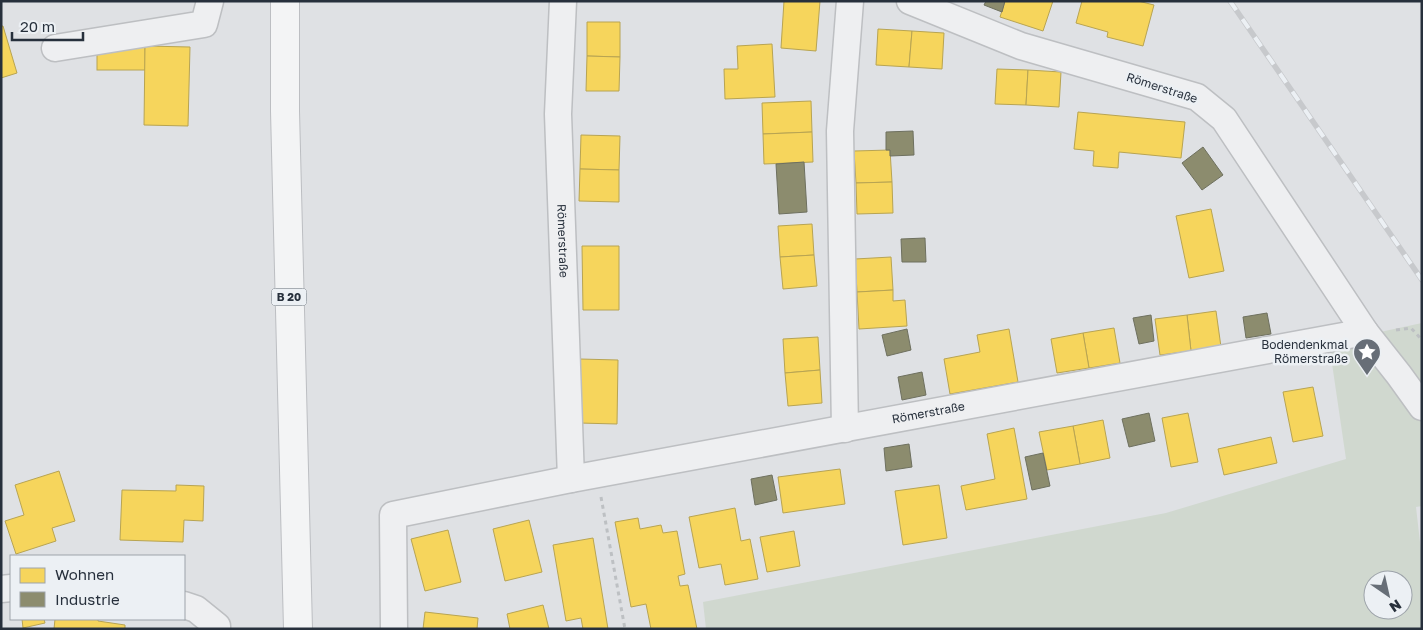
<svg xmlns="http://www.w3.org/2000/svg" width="1423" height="630" font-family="'Golos Text',sans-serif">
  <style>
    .green { fill: #d0d8cf; fill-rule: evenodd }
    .homes { fill: #f6d55c; stroke: #b8a452 }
    .industry { fill: #8c8c6e; stroke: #6e705f }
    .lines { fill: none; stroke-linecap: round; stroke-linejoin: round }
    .minor-casing { stroke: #bdbfc2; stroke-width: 29 }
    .primary-casing { stroke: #bcbec2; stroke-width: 30 }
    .path { stroke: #bdc0c3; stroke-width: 3; stroke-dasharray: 4 4; stroke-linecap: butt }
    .minor { stroke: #eeeff1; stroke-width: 26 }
    .primary { stroke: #f3f4f5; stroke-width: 28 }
    .rail-casing { stroke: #c7c9cc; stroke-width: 5.5 }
    .rail { stroke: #ecf0f4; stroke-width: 4; stroke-dasharray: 11; stroke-linecap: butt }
    .labels { text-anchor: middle; stroke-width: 5; stroke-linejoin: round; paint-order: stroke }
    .shield { fill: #ecf0f4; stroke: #626a73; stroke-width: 1 }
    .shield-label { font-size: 11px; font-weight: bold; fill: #27303c }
    .street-label { font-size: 12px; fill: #27303c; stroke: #ecf0f4 }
    .poi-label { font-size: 12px; fill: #27303c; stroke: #ecf0f4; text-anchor: end }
  </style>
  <rect width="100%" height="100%" fill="#dfe1e4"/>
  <path class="green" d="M1422,323v183l-6,1 6,53v69h-716l-3,-27 463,-89 180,-54 -17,-116zM1373,580h30v30h-30z"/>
  <g class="homes">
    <polygon points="784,1 820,1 816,51 781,48"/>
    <polygon points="1005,1 1053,1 1043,31 1000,17"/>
    <polygon points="1082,1 1138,1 1154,5 1143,46 1107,37 1108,32 1076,23"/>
    <polygon points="587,22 620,22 620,57 587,56"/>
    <polygon points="1,26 3,26 17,73 1,78"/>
    <polygon points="878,29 912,31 909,67 876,65"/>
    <polygon points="912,31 944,33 942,69 909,67"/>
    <polygon points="772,44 775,97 725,99 724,69 738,69 737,46"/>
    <rect x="97" y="46" width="48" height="24"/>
    <polygon points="145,46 190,47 188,126 144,125"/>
    <polygon points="587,56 620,57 619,91 586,91"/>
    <polygon points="997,69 1028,70 1026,105 995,104"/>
    <polygon points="1028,70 1061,72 1059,107 1026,105"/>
    <polygon points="811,101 812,132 763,134 762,103"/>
    <polygon points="1078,112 1185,122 1181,158 1119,152 1118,168 1093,166 1094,151 1074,149"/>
    <polygon points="812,132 813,162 764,164 763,134"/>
    <polygon points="581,135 620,136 619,170 580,169"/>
    <polygon points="890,150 892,182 856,183 854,151"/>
    <polygon points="580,169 619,170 619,202 579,201"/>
    <polygon points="892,182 893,213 857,214 856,183"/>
    <polygon points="1211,209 1224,271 1189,278 1176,216"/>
    <polygon points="812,224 814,255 780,257 778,226"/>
    <polygon points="582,246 619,246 619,310 583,310"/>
    <polygon points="814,255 817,286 783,289 780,257"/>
    <polygon points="891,257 893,290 857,292 855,259"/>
    <polygon points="893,290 893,301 905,300 907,326 859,329 857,292"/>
    <polygon points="1216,311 1221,347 1191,351 1187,315"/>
    <polygon points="1187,315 1191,351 1160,355 1155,319"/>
    <polygon points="1114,328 1120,363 1089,368 1083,333"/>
    <polygon points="1009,329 1018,382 950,394 944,359 980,352 977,335"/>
    <polygon points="1083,333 1089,368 1057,373 1051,339"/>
    <polygon points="818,337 820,370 785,373 783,339"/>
    <polygon points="580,359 618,360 617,424 579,423"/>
    <polygon points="820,370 822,403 788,406 785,373"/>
    <polygon points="1313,387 1323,436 1293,442 1283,392"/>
    <polygon points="1188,413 1198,462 1171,467 1162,418"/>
    <polygon points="1103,420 1110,458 1080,464 1073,426"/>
    <polygon points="1073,426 1080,464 1047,470 1039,432"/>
    <polygon points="1014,428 1027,499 966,510 961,486 995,479 987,434"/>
    <polygon points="1271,437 1277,463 1224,475 1218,449"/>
    <polygon points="840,469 845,504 783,513 778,477"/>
    <polygon points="59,471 75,521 52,528 56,541 16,554 5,521 24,515 15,485"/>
    <polygon points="176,485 204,486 203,521 184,520 183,542 120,540 122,490 176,491"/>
    <polygon points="939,485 947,538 903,545 895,491"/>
    <polygon points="735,508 741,541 750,539 758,579 725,585 721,564 699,568 689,517"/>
    <polygon points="638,518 640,529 661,525 663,533 677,531 685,574 678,576 680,586 688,585 697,629 651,629 646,604 631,607 615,522"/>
    <polygon points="529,520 542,572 505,581 493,529"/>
    <polygon points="448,530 461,582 425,591 411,539"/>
    <polygon points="794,531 800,566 767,572 760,537"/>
    <polygon points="593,538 608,629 583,629 581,618 566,621 553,545"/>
    <polygon points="543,605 549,629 510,629 507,614"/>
    <polygon points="425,612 478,618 477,629 423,629"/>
    <polygon points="22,619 44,619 45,623 23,628"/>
    <polygon points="55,619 98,619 98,621 125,625 125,629 54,629"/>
  </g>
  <g class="industry">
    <polygon points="986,1 1005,1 1002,12 984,5"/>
    <polygon points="913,131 914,155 890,156 890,150 886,150 886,132"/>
    <polygon points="1203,147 1223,175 1202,190 1182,163"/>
    <polygon points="804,162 807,212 779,214 776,164"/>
    <polygon points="925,238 926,262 902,262 901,239"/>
    <polygon points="1267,313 1271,334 1246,338 1243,317"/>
    <polygon points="1151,315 1154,341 1139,344 1133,318"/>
    <polygon points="907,329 911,350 887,356 882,335"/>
    <polygon points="922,372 926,395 902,400 898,377"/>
    <polygon points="1149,413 1155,441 1129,447 1122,419"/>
    <polygon points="909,444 912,467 886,471 884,448"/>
    <polygon points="1043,453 1050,486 1032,490 1025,457"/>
    <polygon points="772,475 777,500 755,505 751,479"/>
  </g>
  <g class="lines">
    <g class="minor-casing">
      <g id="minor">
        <path id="s1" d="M563,1l-5,113 13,365"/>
        <polyline points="55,48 204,24 210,1"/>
        <polyline points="1365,332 1399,375 1422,407"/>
        <polyline points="845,429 840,131 850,1"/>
        <polyline points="1,589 11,588"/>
        <polyline points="184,605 196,609 217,626 217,629"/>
        <path id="s2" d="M394,629l-1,-114 178,-36 794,-147 -141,-213 -27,-22 -176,-51 -111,-45"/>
      </g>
    </g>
    <g class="primary-casing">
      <polyline id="primary" points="285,1 285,111 298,629"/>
    </g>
    <g class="path">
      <polyline points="1396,330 1411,328 1422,340"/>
      <polyline points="601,497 625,629"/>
    </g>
    <use href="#minor" class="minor"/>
    <use href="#primary" class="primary"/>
    <g class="rail-casing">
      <polyline id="rail" points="1230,1 1422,280"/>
    </g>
    <use href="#rail" class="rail"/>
  </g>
  <defs>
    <g id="sight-pin" transform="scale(1.4375)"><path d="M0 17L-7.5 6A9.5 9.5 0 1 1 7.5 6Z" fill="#676e77" stroke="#ecf0f4"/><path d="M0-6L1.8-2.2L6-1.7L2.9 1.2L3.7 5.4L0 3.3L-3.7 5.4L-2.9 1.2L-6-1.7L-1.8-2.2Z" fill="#fff"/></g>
  </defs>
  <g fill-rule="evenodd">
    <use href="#sight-pin" x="1367" y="352"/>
  </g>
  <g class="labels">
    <rect class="shield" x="271.5" y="288.5" width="35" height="17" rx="4"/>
    <g class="shield-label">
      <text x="289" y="301">B 20</text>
    </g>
    <g class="street-label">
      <text transform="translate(1162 88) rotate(18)" y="4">Römerstraße</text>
      <text dy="4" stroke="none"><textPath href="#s1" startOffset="240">Römerstraße</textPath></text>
      <text dy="4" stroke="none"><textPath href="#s2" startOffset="659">Römerstraße</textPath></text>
    </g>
    <g class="poi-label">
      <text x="1348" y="349">Bodendenkmal<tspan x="1348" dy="14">Römerstraße</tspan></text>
    </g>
  </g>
  <rect width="1423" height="630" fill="none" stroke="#27303c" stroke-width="5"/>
  <rect x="10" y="555" width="175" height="65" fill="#ecf0f4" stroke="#9da3aa"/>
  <rect x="20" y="568" width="25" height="15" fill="#f6d55c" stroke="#9da3aa"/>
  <text x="55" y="580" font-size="15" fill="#27303c">Wohnen</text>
  <rect x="20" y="592" width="25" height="15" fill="#8c8c6e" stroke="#9da3aa"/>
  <text x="55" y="605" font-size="15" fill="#27303c">Industrie</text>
  <g transform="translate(1388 595) rotate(146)"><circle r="24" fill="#ecf0f4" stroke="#9da3aa"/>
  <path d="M0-4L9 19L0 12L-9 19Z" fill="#676e77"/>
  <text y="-8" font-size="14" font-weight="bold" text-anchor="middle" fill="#27303c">N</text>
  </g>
  <path d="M12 32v8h71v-8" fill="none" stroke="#27303c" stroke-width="2.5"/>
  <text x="20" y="32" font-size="15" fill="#27303c" stroke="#ecf0f4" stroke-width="4" paint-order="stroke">20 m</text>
</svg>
